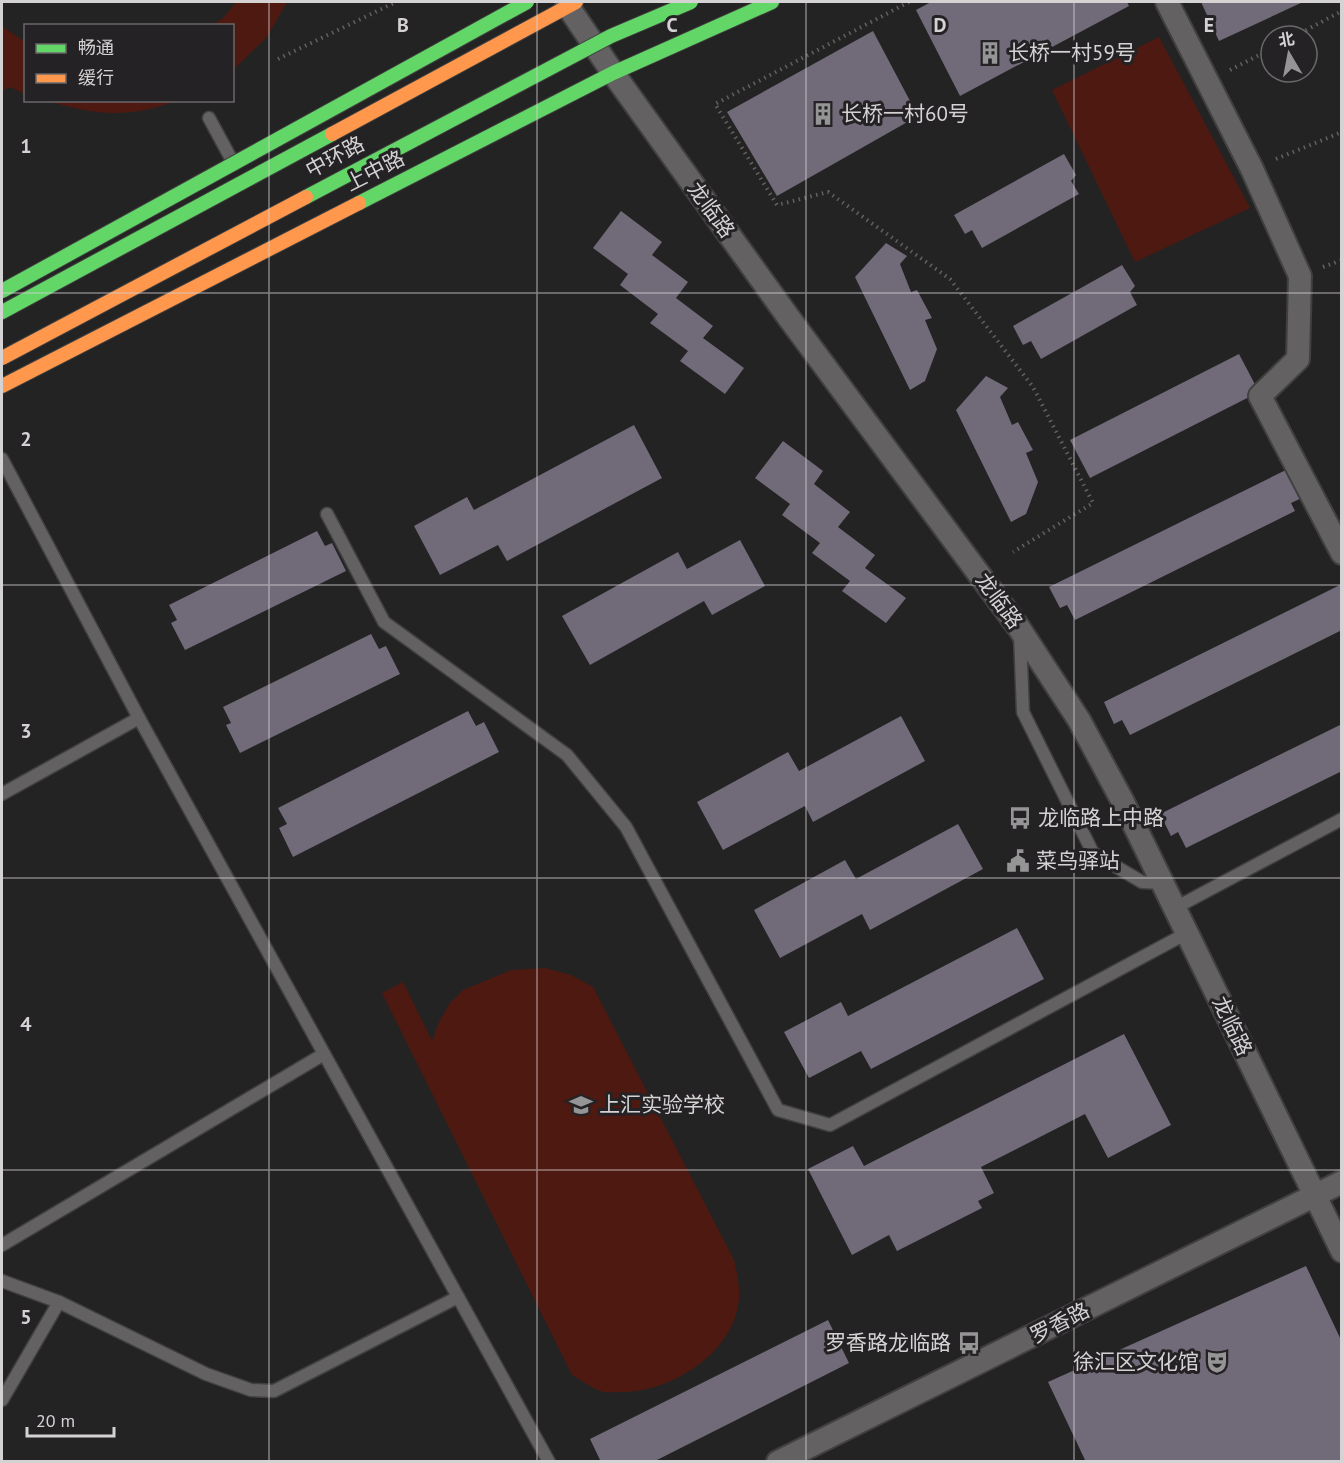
<svg xmlns="http://www.w3.org/2000/svg" width="1343" height="1463" font-family="'PT Sans','Noto Sans SC',sans-serif">
  <style>
    .green { fill: #4e1910 }
    .building { fill: #706a79 }
    .lines { fill: none; stroke-linecap: round; stroke-linejoin: round }
    .lane-casing { stroke: #414040; stroke-width: 15 }
    .street-casing { stroke: #414040; stroke-width: 26 }
    .fast-casing { stroke: #414040; stroke-width: 16 }
    .slow-casing { stroke: #414040; stroke-width: 16 }
    .path { stroke: #626061; stroke-width: 4; stroke-dasharray: 1.5 4.5; stroke-linecap: butt }
    .lane { stroke: #636162; stroke-width: 12 }
    .street { stroke: #636162; stroke-width: 22 }
    .fast { stroke: #63d668; stroke-width: 14 }
    .slow { stroke: #ff974d; stroke-width: 14 }
    .fast-bridge-casing { stroke: #414040; stroke-width: 16; stroke-linecap: butt }
    .slow-bridge-casing { stroke: #414040; stroke-width: 16; stroke-linecap: butt }
    .fast-bridge { stroke: #63d668; stroke-width: 14 }
    .slow-bridge { stroke: #ff974d; stroke-width: 14 }
    .grid { fill: none; stroke: #d4d2d3; stroke-width: 1.5; stroke-opacity: 0.55 }
    .labels { text-anchor: middle; stroke-width: 6; stroke-linejoin: round; paint-order: stroke }
    .poi-label { font-size: 21px; fill: #d4d2d3; stroke: #252225; text-anchor: start }
    .street-label { font-size: 21px; fill: #d4d2d3; stroke: #252225 }
    .grid-label { font-size: 20px; text-anchor: middle; font-weight: bold; fill: #d4d2d3; stroke: #252225; stroke-width: 6; stroke-linejoin: round; paint-order: stroke }
  </style>
  <rect width="100%" height="100%" fill="#242324"/>
  <g class="green">
    <polygon points="236,2 287,2 267,37 233,70 232,26 213,25 224,17"/>
    <polygon points="2,26 25,42 25,94 10,87 2,91"/>
    <polygon points="1159,37 1250,208 1135,262 1052,90"/>
    <path d="M47,101h129c-50,18 -79,14 -129,0z"/>
    <path d="M545,968l26,7 22,12 141,273c4,18 8,35 2,54 -13,46 -72,80 -118,78 -6,0 -13,1 -18,-1 -10,-4 -19,-11 -28,-16l-190,-382 21,-11 29,59 7,-19 11,-19 13,-13 48,-20z"/>
  </g>
  <g class="building">
    <polygon points="931,2 1127,2 1129,6 960,96 916,10"/>
    <polygon points="1201,2 1303,2 1219,41"/>
    <polygon points="873,31 918,116 777,196 727,112"/>
    <polygon points="1064,154 1076,175 1071,181 1079,194 982,248 972,230 965,234 954,215"/>
    <polygon points="621,211 662,242 652,255 688,282 676,298 713,326 703,338 744,368 725,394 680,361 688,351 650,323 658,314 620,285 628,274 593,248"/>
    <polygon points="886,243 907,256 900,264 911,292 917,290 932,318 925,320 937,349 925,381 910,390 855,277"/>
    <polygon points="1122,265 1135,286 1130,292 1137,305 1041,359 1031,341 1023,345 1013,326"/>
    <polygon points="1239,354 1259,392 1090,478 1070,440"/>
    <polygon points="986,376 1008,388 1000,397 1012,425 1018,422 1033,450 1026,453 1038,482 1026,514 1011,522 956,410"/>
    <polygon points="634,425 662,478 507,561 498,545 440,575 414,526 467,497 474,510"/>
    <polygon points="783,441 823,471 814,484 850,512 838,527 875,555 865,568 906,598 886,623 842,591 850,581 812,553 820,543 782,515 790,504 755,478"/>
    <polygon points="1292,467 1306,496 1291,503 1295,511 1075,620 1067,605 1060,608 1049,587"/>
    <polygon points="317,531 325,546 332,543 346,571 185,650 171,623 177,620 169,605"/>
    <polygon points="740,540 765,586 712,615 704,601 590,665 562,616 678,552 687,569"/>
    <polygon points="1342,584 1342,630 1130,735 1122,720 1114,724 1104,702"/>
    <polygon points="371,634 379,649 386,646 400,674 240,753 226,725 231,723 223,707"/>
    <polygon points="468,711 476,726 484,722 499,752 293,857 279,828 287,824 278,808"/>
    <polygon points="901,716 925,761 813,822 805,806 723,850 697,802 788,752 799,771"/>
    <polygon points="1342,724 1342,771 1186,848 1178,832 1171,836 1160,814"/>
    <polygon points="958,824 983,869 870,930 862,914 780,958 754,910 845,860 856,879"/>
    <polygon points="1017,928 1044,979 871,1069 861,1051 809,1078 784,1032 841,1002 848,1016"/>
    <polygon points="1124,1034 1171,1125 1108,1158 1085,1114 981,1167 994,1193 978,1201 982,1208 897,1251 889,1235 852,1255 808,1169 853,1146 864,1166"/>
    <polygon points="1306,1266 1342,1342 1342,1462 1086,1462 1048,1382"/>
    <polygon points="828,1320 849,1363 653,1462 601,1462 590,1439"/>
  </g>
  <g class="lines">
    <g class="lane-casing">
      <g id="lane">
        <polyline points="209,118 234,164"/>
        <polyline points="2,459 139,718 549,1462"/>
        <polyline points="327,514 384,622 567,755 626,827 778,1110 830,1125 1187,933"/>
        <polyline points="1020,636 1023,712 1093,853 1142,882 1162,883"/>
        <polyline points="2,794 139,718"/>
        <polyline points="1175,908 1342,819"/>
        <polyline points="2,1245 324,1054"/>
        <polyline points="2,1281 59,1302 206,1374 251,1390 274,1391 458,1297"/>
        <polyline points="2,1400 59,1302"/>
      </g>
    </g>
    <g class="street-casing">
      <g id="street">
        <polyline points="1167,2 1252,169 1300,276 1298,359 1260,396 1342,553"/>
        <polyline points="567,5 613,73 789,318 1019,628 1079,720 1123,802 1342,1251"/>
        <polyline points="778,1462 1342,1182"/>
      </g>
    </g>
    <g class="fast-casing">
      <g id="fast">
        <polyline points="359,203 613,73 772,2"/>
        <polyline points="2,312 332,134"/>
      </g>
    </g>
    <g class="slow-casing">
      <g id="slow">
        <polyline points="332,134 576,2"/>
        <polyline points="2,386 359,203"/>
      </g>
    </g>
    <g class="path">
      <polyline points="909,2 715,104 777,205 828,192 950,279 1033,387 1093,503 1013,552"/>
      <polyline points="1295,36 1342,11"/>
      <polyline points="278,59 396,2"/>
      <polyline points="1230,70 1271,49"/>
      <polyline points="1276,159 1342,132"/>
      <polyline points="1323,267 1342,260"/>
    </g>
    <use href="#lane" class="lane"/>
    <use href="#street" class="street"/>
    <use href="#fast" class="fast"/>
    <use href="#slow" class="slow"/>
    <g class="fast-bridge-casing">
      <g id="fast-bridge">
        <polyline points="306,197 611,36 691,2"/>
        <polyline points="2,291 527,2"/>
      </g>
    </g>
    <g class="slow-bridge-casing">
      <polyline id="slow-bridge" points="2,358 306,197"/>
    </g>
    <use href="#fast-bridge" class="fast-bridge"/>
    <use href="#slow-bridge" class="slow-bridge"/>
  </g>
  <path class="grid" d="M269,2v1460M537,2v1460M806,2v1460M1074,2v1460M2,293h1340M2,585h1340M2,878h1340M2,1170h1340"/>
  <defs>
    <g id="building-bare" transform="scale(1.8)"><path d="M-4-6H4V6H1V3H-1V6H-4ZM-2.5-4.3h1.7v1.8h-1.7ZM.8-4.3h1.7v1.8H.8ZM-2.5-1h1.7V.8h-1.7ZM.8-1h1.7V.8H.8Z" fill="#969596" stroke="#252225" stroke-width="2.5" paint-order="stroke"/></g>
    <g id="bus-bare" transform="scale(1.8)"><path d="M-5-6H5V4H4V6H2V4H-2V6H-4V4H-5ZM-3.5-4V0h7V-4ZM-3.5 1.2v1.5H-2V1.2ZM2 1.2v1.5H3.5V1.2Z" fill="#969596" stroke="#252225" stroke-width="2.5" paint-order="stroke"/></g>
    <g id="civic-bare" transform="scale(1.8)"><path d="M-.6-6.5H3V-4.5H.6V-3L4-1V1h2V6H-6V1h2V-1L-.6-3ZM-1.2 2.5V6h2.4V2.5Z" fill="#969596" stroke="#252225" stroke-width="2.5" paint-order="stroke"/></g>
    <g id="school-bare" transform="scale(1.8)"><path d="M0-5L7-2L0 1L-7-2ZM-4 1L0 2.5L4 1V4Q0 6-4 4Z" fill="#969596" stroke="#252225" stroke-width="2.5" paint-order="stroke"/></g>
    <g id="theatre-bare" transform="scale(1.8)"><path d="M-5-5.5Q0-4 5-5.5V0Q5 5 0 6Q-5 5-5 0ZM-3.3-2.5H-1v1.5H-3.3ZM1-2.5H3.3v1.5H1ZM-2.8 1Q0 5.5 2.8 1Z" fill="#969596" stroke="#252225" stroke-width="2.5" paint-order="stroke"/></g>
  </defs>
  <g fill-rule="evenodd">
    <use href="#building-bare" x="990" y="53"/>
    <use href="#building-bare" x="823" y="114"/>
    <use href="#bus-bare" x="1020" y="818"/>
    <use href="#civic-bare" x="1018" y="861"/>
    <use href="#school-bare" x="581" y="1105"/>
    <use href="#bus-bare" x="969" y="1343"/>
    <use href="#theatre-bare" x="1217" y="1362"/>
  </g>
  <g class="labels">
    <g class="poi-label">
      <text x="1008" y="60">长桥一村59号</text>
      <text x="841" y="121">长桥一村60号</text>
      <text x="1038" y="825">龙临路上中路</text>
      <text x="1036" y="868">菜鸟驿站</text>
      <text x="599" y="1112">上汇实验学校</text>
      <text x="951" y="1350" text-anchor="end">罗香路龙临路</text>
      <text x="1199" y="1369" text-anchor="end">徐汇区文化馆</text>
    </g>
    <g class="street-label">
      <text transform="translate(335 157) rotate(-28)" y="7">中环路</text>
      <text transform="translate(375 171) rotate(-27)" y="7">上中路</text>
      <text transform="translate(711 210) rotate(54)" y="7">龙临路</text>
      <text transform="translate(999 601) rotate(54)" y="7">龙临路</text>
      <text transform="translate(1232 1026) rotate(64)" y="7">龙临路</text>
      <text transform="translate(1060 1323) rotate(-27)" y="7">罗香路</text>
    </g>
  </g>
  <g class="grid-label">
    <text x="403" y="32">B</text>
    <text x="672" y="32">C</text>
    <text x="940" y="32">D</text>
    <text x="1209" y="32">E</text>
    <text x="26" y="153">1</text>
    <text x="26" y="446">2</text>
    <text x="26" y="738">3</text>
    <text x="26" y="1031">4</text>
    <text x="26" y="1324">5</text>
  </g>
  <rect width="1343" height="1463" fill="none" stroke="#d4d2d3" stroke-width="6"/>
  <rect x="24" y="24" width="210" height="78" fill="#252225" stroke="#6b686b" stroke-width="1.5"/>
  <rect x="36" y="44" width="30" height="9" fill="#63d668" stroke="#6b686b" stroke-width="1.5"/>
  <text x="78" y="54" font-size="18" fill="#d4d2d3">畅通</text>
  <rect x="36" y="74" width="30" height="9" fill="#ff974d" stroke="#6b686b" stroke-width="1.5"/>
  <text x="78" y="84" font-size="18" fill="#d4d2d3">缓行</text>
  <g transform="translate(1289 54) rotate(350)"><circle r="28" fill="#252225" stroke="#6b686b" stroke-width="1.5"/>
  <path d="M0-4.5L10 22L0 15L-10 22Z" fill="#969596"/>
  <text y="-9" font-size="16" font-weight="bold" text-anchor="middle" fill="#d4d2d3">北</text>
  </g>
  <path d="M27 1427v9h87v-9" fill="none" stroke="#d4d2d3" stroke-width="3"/>
  <text x="36" y="1427" font-size="18" fill="#d4d2d3" stroke="#252225" stroke-width="4.5" paint-order="stroke">20 m</text>
</svg>
